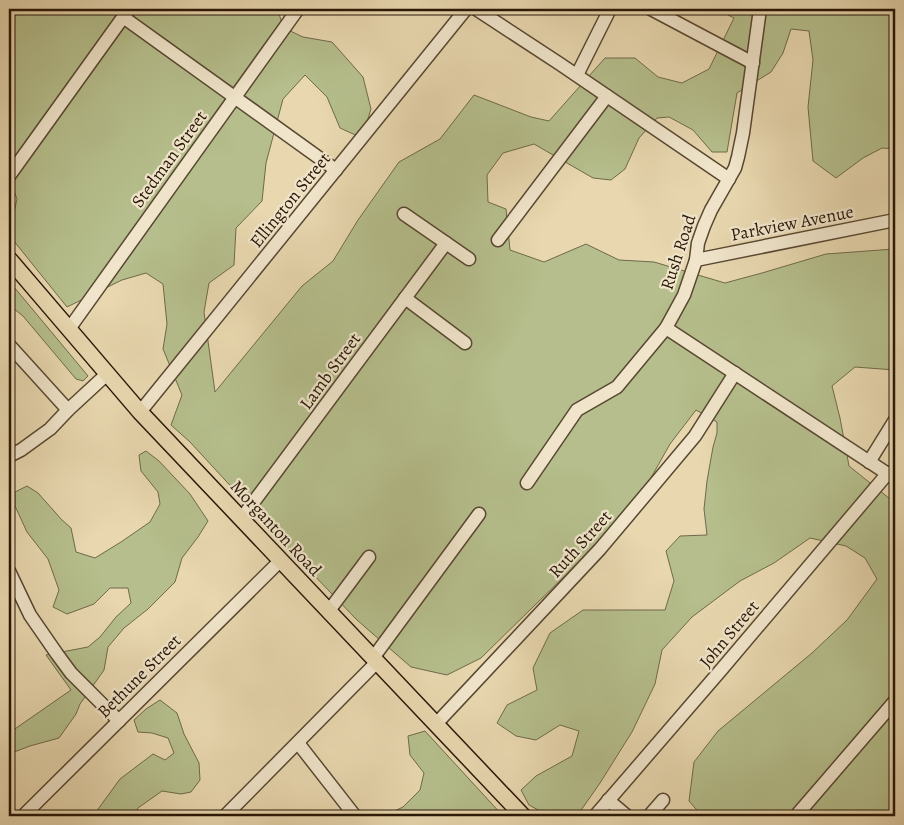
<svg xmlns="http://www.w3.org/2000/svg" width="904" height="825" font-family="Alegreya,serif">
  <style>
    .green { fill: #b5be8c; stroke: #6e6a4a }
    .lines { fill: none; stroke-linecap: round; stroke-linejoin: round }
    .minor-casing { stroke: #584731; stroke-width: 15 }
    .major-casing { stroke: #281707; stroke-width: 18 }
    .minor { stroke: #f0e5cb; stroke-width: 12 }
    .major { stroke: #e8d7af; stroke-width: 15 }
    .labels { text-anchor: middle; stroke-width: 4.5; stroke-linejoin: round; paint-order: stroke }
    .street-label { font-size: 18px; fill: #281707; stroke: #f0e5cb }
  </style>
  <rect width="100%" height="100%" fill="#e8d7af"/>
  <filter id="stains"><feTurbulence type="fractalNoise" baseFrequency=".004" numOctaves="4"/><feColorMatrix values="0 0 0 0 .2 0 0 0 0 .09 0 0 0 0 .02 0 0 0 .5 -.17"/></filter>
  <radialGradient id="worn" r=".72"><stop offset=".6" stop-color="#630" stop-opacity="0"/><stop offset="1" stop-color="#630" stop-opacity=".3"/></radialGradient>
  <g class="green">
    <polygon points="10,9 277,9 284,28 303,37 332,42 363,77 371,109 362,138 340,128 327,97 305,75 283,99 266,163 262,201 236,228 234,265 209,283 204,312 215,392 302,286 333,261 358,220 399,162 440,139 474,95 531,117 549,121 605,58 635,58 658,77 682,83 709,69 734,18 716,9 895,9 895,149 882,148 863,158 836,178 813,161 808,107 813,60 809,31 791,29 783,53 771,72 737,93 727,152 712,152 693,130 669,117 657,118 639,138 625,169 611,180 593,178 534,144 503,153 487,175 488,202 506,209 510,250 544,262 586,244 619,260 654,262 725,283 762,273 826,254 894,249 895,251 895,370 855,367 832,386 840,418 849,466 895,503 895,816 702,816 689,801 694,762 718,731 812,653 847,620 877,579 865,558 846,546 810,538 774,563 740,581 692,617 662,650 655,684 632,732 600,783 577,816 549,816 529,805 521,790 536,776 572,756 579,731 560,725 536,740 516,736 497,723 507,705 537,690 533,668 550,633 583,610 665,610 674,581 666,551 680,536 707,535 704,509 707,481 713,447 717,433 717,422 696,410 670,444 634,508 481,658 447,675 411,667 357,620 285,545 190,442 171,425 182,395 163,349 167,324 163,284 146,273 122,280 67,307 9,235 17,199 9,177"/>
    <polygon points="9,281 88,376 83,381 76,379 23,316 13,308 9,312"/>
    <polygon points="146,451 159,461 190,494 208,521 198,537 182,558 175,582 148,609 124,628 108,647 104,670 80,704 76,714 59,738 30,746 9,754 9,733 71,690 46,655 88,647 100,637 116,617 131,603 128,588 110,588 94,604 67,614 53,607 59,590 48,559 27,532 15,506 15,492 27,486 38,493 62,520 71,528 76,552 95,558 121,542 150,522 160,504 158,492 141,471 139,455"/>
    <polygon points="160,700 177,713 184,734 199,763 200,780 191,792 181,794 162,791 138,808 134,816 93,816 120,779 153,754 165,760 174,753 168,738 152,733 138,732 134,720 146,709"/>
    <polygon points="425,731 503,816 384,816 403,807 420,790 424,773 410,755 408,736"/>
  </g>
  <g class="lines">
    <g class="minor-casing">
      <g id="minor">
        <polyline points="476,9 560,64 729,179"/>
        <polyline points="651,9 753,63"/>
        <polyline points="123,17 336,170"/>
        <polyline points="577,75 610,9"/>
        <polyline points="9,176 129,9"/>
        <polyline points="404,214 469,259"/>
        <polyline points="498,240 607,96"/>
        <polyline points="696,260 895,220"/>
        <polyline points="405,298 465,343"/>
        <polyline points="666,328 894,478"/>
        <polyline points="69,329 298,9"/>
        <polyline points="10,346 68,410"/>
        <polyline points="140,412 466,9"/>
        <polyline points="9,456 21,450 50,429 68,410 107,374"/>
        <polyline points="869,462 895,420"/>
        <polyline points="527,483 577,410 617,387 666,328 684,295 696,260 698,243 704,226 711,210 735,168 738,157 743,133 760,9"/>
        <polyline points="241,519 446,243"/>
        <polyline points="9,571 30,615 57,654 71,673 119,721"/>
        <polyline points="328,612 369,557"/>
        <polyline points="373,658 479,514"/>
        <polyline points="436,724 600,549 695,436 735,373"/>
        <polyline points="298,743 355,816"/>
        <polyline points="608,800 627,816"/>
        <polyline points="23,816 280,561"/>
        <polyline points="225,816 377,662"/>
        <polyline points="595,816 721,670 888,473"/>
        <polyline points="649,816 663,800"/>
        <polyline points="796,816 895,701"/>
      </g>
    </g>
    <g class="major-casing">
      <polyline id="major" points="9,259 140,412 523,816"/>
    </g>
    <use href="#minor" class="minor"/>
    <use href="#major" class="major"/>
  </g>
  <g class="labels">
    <g class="street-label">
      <text transform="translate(169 159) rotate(-54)" y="6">Stedman Street</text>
      <text transform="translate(290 200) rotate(-51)" y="6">Ellington Street</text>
      <text transform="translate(792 223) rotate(-11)" y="6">Parkview Avenue</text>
      <text transform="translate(678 252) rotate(-72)" y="6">Rush Road</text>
      <text transform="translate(330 371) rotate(-54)" y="6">Lamb Street</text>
      <text transform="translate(276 528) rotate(47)" y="6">Morganton Road</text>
      <text transform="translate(580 544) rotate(-48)" y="6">Ruth Street</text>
      <text transform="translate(729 634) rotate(-50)" y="6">John Street</text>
      <text transform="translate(139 676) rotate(-45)" y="6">Bethune Street</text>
    </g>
  </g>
  <rect width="904" height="825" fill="none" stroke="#e8d7af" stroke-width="30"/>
  <rect x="10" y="10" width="884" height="805" fill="none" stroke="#281707" stroke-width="2.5"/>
  <rect x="15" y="15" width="874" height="795" fill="none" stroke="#281707"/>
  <rect width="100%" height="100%" filter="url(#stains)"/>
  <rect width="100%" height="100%" fill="url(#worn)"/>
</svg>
